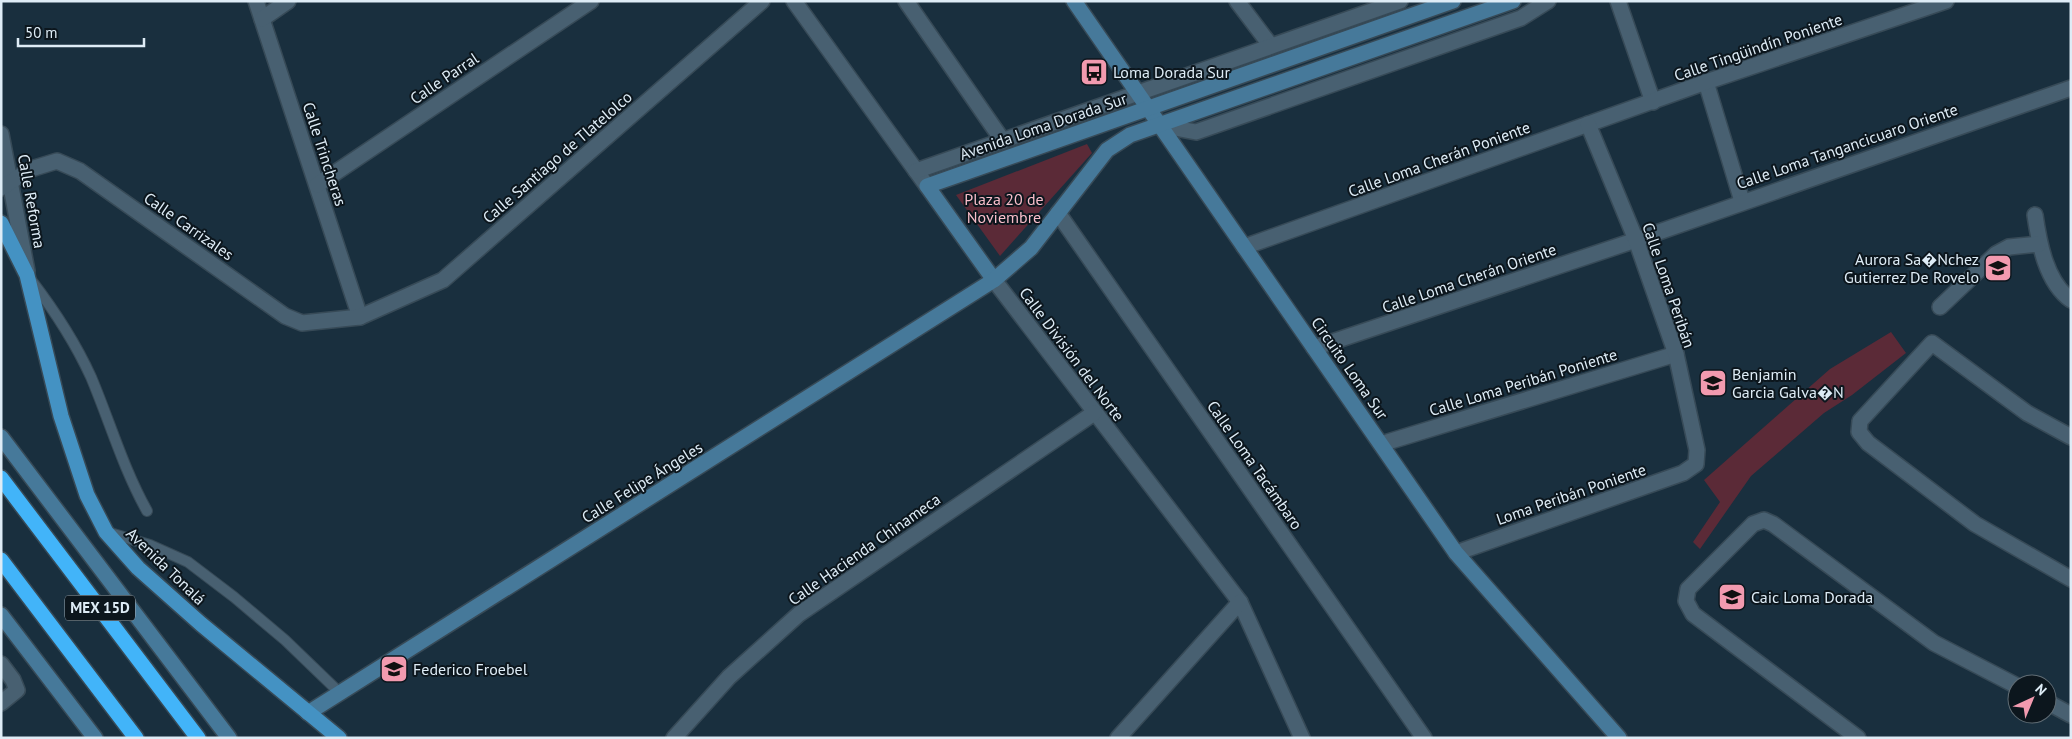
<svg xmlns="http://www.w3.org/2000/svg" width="2072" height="739" font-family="'PT Sans',sans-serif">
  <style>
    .green { fill: #5b2a37 }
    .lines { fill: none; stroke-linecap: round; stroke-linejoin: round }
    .lane-casing { stroke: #374a57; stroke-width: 12 }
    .street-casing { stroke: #374a57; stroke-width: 18 }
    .secondary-casing { stroke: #374a57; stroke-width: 18 }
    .primary-casing { stroke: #374a57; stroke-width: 18 }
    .highway-casing { stroke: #374a57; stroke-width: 18 }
    .lane { stroke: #486071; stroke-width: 10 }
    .street { stroke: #486071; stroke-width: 15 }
    .secondary { stroke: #46799a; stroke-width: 15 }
    .primary { stroke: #4492c3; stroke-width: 15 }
    .highway { stroke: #42b4f9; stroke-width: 15 }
    .labels { text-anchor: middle; stroke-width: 4; stroke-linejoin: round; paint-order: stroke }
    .shield { fill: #0c161d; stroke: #9facb5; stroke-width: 1 }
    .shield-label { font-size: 15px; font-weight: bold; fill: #deecf6 }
    .street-label { font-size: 16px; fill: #deecf6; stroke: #0c161d }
    .poi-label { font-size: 16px; fill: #deecf6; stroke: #0c161d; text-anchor: start }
    .park-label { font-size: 16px; fill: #f9beca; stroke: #0c161d }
  </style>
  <rect width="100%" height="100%" fill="#192f3e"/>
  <g class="green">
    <polygon points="1087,144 1092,153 1000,256 956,195"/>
    <polygon points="1891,332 1906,353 1852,395 1824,413 1751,476 1700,549 1693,542 1720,502 1704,480 1830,369"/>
  </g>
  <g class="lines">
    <g class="lane-casing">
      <g id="lane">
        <path d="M31,280c23,30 44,62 60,97 19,45 32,91 56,134"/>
        <polyline points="107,532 150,545 188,562 234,597 285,640 340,693"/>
      </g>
    </g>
    <g class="street-casing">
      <g id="street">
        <polyline points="256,1 360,317"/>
        <polyline points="794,1 927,186"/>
        <polyline points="906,1 1003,141"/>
        <polyline points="1237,1 1271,46"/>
        <polyline points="1618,1 1653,102"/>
        <polyline points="262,19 288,1"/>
        <polyline points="1706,82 1742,201"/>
        <polyline points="1159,125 1196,132 1521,18 1548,1"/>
        <polyline points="1,134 27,271"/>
        <polyline points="916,171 1400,1"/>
        <polyline points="317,185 591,1"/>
        <polyline points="1,188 31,169 57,161 80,171 285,316 302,323 360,317 443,280 762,1"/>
        <polyline points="1058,213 1424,738"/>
        <path d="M2035,215c4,28 11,67 36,85"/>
        <polyline points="1244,247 1706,82 1946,1"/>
        <polyline points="994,280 1240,602 1302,738"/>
        <polyline points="1940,307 1996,254 2009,247 2039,244"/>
        <polyline points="1314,348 1636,240 2071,88"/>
        <polyline points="2071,437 2027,413 1932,343 1860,421 1859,432 1868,443 1975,524 2071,579"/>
        <polyline points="1381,444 1676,354"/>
        <polyline points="1456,553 1683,473 1696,464 1697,450 1676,354 1636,240 1588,124"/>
        <polyline points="1,664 13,680 17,690 1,703"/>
        <polyline points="2047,702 2071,715"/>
        <polyline points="674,738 729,677 799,614 1094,413"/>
        <polyline points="1118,738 1240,602"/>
        <polyline points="1858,738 1693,614 1686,601 1688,589 1753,524 1764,520 1773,524 1934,643 2017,686"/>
      </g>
    </g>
    <g class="secondary-casing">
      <g id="secondary">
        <polyline points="1074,1 1456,553 1619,738"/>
        <polyline points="994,280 927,186 1453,1"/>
        <polyline points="1,437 229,738"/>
        <polyline points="1,615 95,738"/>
        <polyline points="308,713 994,280 1031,248 1107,150 1130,135 1513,1"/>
      </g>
    </g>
    <g class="primary-casing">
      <polyline id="primary" points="1,223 27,275 61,416 87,495 106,532 138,568 201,624 339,738"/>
    </g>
    <g class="highway-casing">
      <g id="highway">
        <polyline points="1,478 198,738"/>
        <polyline points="1,560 136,738"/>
      </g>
    </g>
    <use href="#lane" class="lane"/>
    <use href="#street" class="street"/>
    <use href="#secondary" class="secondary"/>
    <use href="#primary" class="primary"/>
    <use href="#highway" class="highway"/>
  </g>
  <defs>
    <g id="bus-square" transform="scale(1.4375)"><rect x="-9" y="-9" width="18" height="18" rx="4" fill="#f29aaf" stroke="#0c161d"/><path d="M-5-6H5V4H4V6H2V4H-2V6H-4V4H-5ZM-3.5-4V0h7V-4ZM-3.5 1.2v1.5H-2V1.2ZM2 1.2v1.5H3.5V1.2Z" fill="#111"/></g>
    <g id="school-square" transform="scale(1.4375)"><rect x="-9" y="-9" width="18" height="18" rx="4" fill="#f29aaf" stroke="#0c161d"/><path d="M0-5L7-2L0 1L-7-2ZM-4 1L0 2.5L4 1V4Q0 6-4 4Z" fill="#111"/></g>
  </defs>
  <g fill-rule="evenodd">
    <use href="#bus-square" x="1094" y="72"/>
    <use href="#school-square" x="1998" y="268"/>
    <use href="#school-square" x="1713" y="383"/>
    <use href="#school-square" x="1732" y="597"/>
    <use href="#school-square" x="394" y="669"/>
  </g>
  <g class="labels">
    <rect class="shield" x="65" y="595.5" width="70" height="25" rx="4"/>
    <g class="shield-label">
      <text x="100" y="613">MEX 15D</text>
    </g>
    <g class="street-label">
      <text transform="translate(1758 47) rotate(-19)" y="6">Calle Tingüindín Poniente</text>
      <text transform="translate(444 78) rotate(-34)" y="6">Calle Parral</text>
      <text transform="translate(1043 126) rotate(-19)" y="6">Avenida Loma Dorada Sur</text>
      <text transform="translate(1847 146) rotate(-19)" y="6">Calle Loma Tangancicuaro Oriente</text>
      <text transform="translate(325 154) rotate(72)" y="6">Calle Trincheras</text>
      <text transform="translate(557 157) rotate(-41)" y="6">Calle Santiago de Tlatelolco</text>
      <text transform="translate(1439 159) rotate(-20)" y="6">Calle Loma Cherán Poniente</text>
      <text transform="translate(32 201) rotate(80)" y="6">Calle Reforma</text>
      <text transform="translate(189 226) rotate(35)" y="6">Calle Carrizales</text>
      <text transform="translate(1469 278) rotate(-19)" y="6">Calle Loma Cherán Oriente</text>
      <text transform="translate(1669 285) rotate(71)" y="6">Calle Loma Peribán</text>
      <text transform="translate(1072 354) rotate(53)" y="6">Calle División del Norte</text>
      <text transform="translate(1350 368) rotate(55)" y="6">Circuito Loma Sur</text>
      <text transform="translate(1523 382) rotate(-17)" y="6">Calle Loma Peribán Poniente</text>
      <text transform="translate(1255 465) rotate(55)" y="6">Calle Loma Tacámbaro</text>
      <text transform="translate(642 482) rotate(-32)" y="6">Calle Felipe Ángeles</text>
      <text transform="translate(1571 494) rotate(-19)" y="6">Loma Peribán Poniente</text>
      <text transform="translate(864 549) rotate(-35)" y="6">Calle Hacienda Chinameca</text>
      <text transform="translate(166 566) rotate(44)" y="6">Avenida Tonalá</text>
    </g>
    <g class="poi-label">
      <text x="1113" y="78">Loma Dorada Sur</text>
      <text x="1979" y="265" text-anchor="end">Aurora Sa�Nchez<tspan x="1979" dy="18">Gutierrez De Rovelo</tspan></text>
      <text x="1732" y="380">Benjamin<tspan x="1732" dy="18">Garcia Galva�N</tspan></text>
      <text x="1751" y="603">Caic Loma Dorada</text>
      <text x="413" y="675">Federico Froebel</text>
    </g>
    <g class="park-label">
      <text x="1004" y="205">Plaza 20 de<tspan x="1004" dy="18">Noviembre</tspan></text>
    </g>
  </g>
  <rect width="2072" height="739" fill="none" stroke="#deecf6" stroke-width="5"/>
  <g transform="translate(2032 699) rotate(44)"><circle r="24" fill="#0c161d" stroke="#606c74"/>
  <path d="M0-4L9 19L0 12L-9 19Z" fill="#f29aaf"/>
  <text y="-8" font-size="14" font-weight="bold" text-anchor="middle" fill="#deecf6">N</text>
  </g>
  <path d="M18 38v8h126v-8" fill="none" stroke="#deecf6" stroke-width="2.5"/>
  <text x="25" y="38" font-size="15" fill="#deecf6" stroke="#0c161d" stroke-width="4" paint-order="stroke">50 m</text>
</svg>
